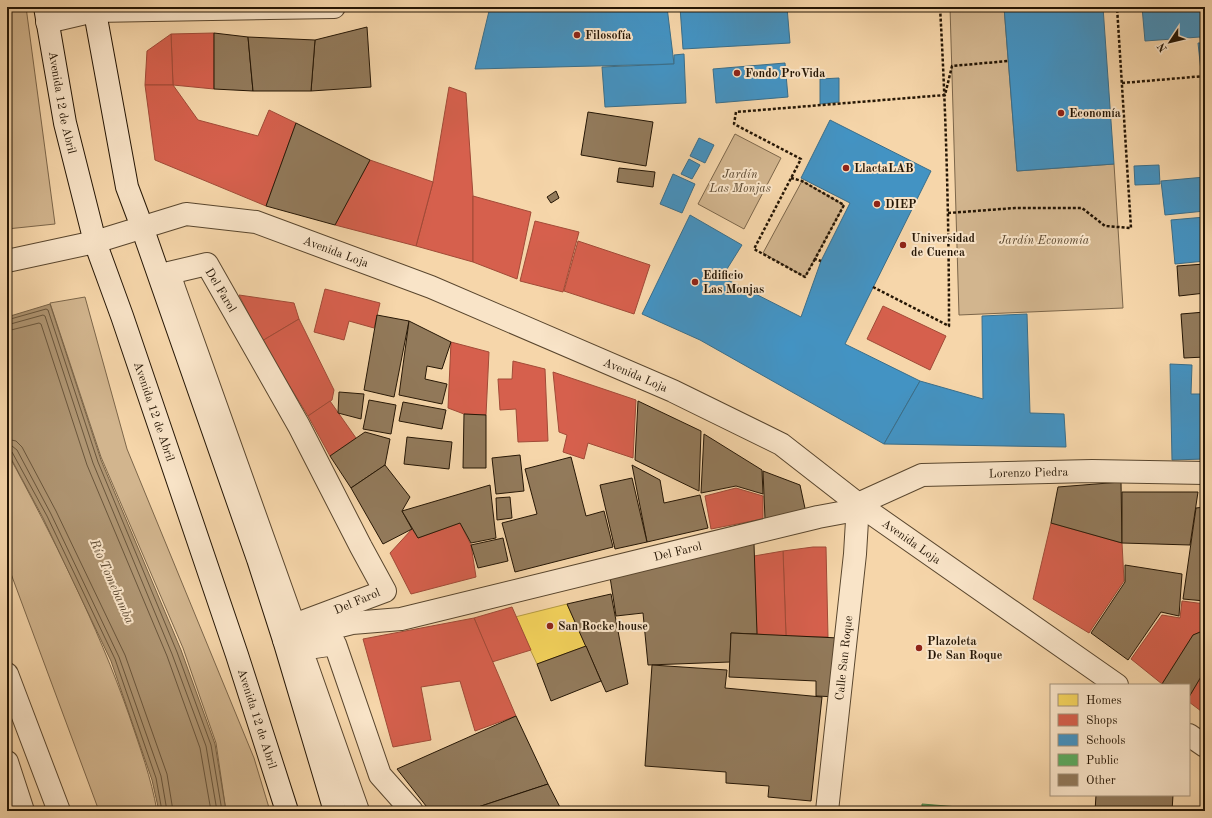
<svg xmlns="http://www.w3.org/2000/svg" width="1212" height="818" font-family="'Old Standard TT',serif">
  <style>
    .green { fill: #d2b58e; stroke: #7c664a }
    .water { fill: #af9572; stroke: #786246 }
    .homes { fill: #f6d55c; stroke: #b79c42 }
    .shops { fill: #d6604d; stroke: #a14a37 }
    .schools { fill: #4393c3; stroke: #3a6e8a }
    .public { fill: #5aae61; stroke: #4a8045 }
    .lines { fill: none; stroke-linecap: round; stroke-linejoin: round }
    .shore { stroke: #6a563c; stroke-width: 1 }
    .building { fill: #927a5b; stroke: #251605 }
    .pedestrian-casing { stroke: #59462e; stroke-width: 24 }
    .minor-casing { stroke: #59462e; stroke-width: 24 }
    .tertiary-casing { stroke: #59462e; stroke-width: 24 }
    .secondary-casing { stroke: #251605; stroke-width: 24 }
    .path { stroke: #251605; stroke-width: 2.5; stroke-dasharray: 3 2; stroke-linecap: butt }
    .pedestrian { stroke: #f9e4c8; stroke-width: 22 }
    .minor { stroke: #f9e4c8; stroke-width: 22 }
    .tertiary { stroke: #f9e4c8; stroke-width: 22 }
    .secondary { stroke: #f9e4c8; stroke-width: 22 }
    .poi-dot { fill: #8f2418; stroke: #f9e4c8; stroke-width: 1.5 }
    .labels { text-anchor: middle; stroke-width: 4; stroke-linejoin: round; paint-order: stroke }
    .poi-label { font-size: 12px; font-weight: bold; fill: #251605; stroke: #f9e4c8; text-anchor: start }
    .street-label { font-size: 12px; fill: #251605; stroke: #f9e4c8 }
    .park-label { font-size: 12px; font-style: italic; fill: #59462e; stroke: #f9e4c8 }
    .water-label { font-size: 13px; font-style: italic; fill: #5c4931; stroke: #f9e4c8 }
  </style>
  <rect width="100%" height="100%" fill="#f6d6aa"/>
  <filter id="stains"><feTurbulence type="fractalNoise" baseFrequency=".005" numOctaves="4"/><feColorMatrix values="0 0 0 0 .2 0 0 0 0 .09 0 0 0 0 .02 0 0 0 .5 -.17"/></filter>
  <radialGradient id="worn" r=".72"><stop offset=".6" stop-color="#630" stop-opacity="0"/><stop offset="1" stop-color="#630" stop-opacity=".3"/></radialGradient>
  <g class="green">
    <polygon points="7,7 26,7 55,224 7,229"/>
    <polygon points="950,7 1004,7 1017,171 1114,164 1123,308 959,315"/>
    <polygon points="735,134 781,158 744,229 698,204"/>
    <polygon points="802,181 844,205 805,277 763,253"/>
    <polygon points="85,297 127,449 254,758 270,811 226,811 216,743 183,648 101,457 50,303"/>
    <path d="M7,452c46,85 90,172 122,263 11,33 22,62 28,96h-58l-92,-248z"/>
  </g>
  <polygon class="water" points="50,304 101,460 181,650 215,744 226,811 159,811 152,780 111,661 43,518 7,451 7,317"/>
  <polygon class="homes" points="567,604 586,646 537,664 515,617"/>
  <g class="shops">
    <polygon points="214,33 214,89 173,85 171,34"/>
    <polygon points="171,34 173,85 145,85 147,51"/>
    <polygon points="145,85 173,85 198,120 258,136 269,110 296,123 266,206 155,160"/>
    <polygon points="449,87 466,93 473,196 473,262 416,246 433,182"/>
    <polygon points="370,160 433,182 416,246 335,225"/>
    <polygon points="473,196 531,212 517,279 473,262"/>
    <polygon points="535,221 579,232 563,292 520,281"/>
    <polygon points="578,241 650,265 634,314 564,291"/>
    <polygon points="325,289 380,303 374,328 349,321 344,340 314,332"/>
    <polygon points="239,295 294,303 299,319 262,341"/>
    <polygon points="883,306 946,336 930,370 867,339"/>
    <polygon points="299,319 334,390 332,400 308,416 262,341"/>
    <polygon points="451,342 489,352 486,415 464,414 448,408"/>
    <polygon points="513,361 545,369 548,441 518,442 516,409 500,410 498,379 512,379"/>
    <polygon points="553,372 636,400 633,458 588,443 584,459 563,452 567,435 559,432"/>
    <polygon points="330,401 356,438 330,456 308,416"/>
    <polygon points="736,488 763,496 763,519 711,529 705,496"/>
    <polygon points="460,523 471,545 476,577 411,594 390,553 412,529 418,538"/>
    <polygon points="1051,523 1122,543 1124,581 1089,633 1033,599"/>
    <polygon points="813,547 826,547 828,637 786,636 783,551"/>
    <polygon points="783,551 786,636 757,634 754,556"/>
    <polygon points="1182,601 1205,604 1205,630 1193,635 1162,684 1131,659 1162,615 1180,618"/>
    <polygon points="512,607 531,650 492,662 474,618"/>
    <polygon points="474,618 516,716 475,731 460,681 421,687 431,740 393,747 363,639"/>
    <polygon points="1205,670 1205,714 1189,702 1189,697"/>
  </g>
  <g class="schools">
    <polygon points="490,7 667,7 674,64 475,69"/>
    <polygon points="680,7 787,7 790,43 683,49"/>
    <polygon points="1004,7 1103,7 1114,164 1017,171"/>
    <polygon points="1142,7 1205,7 1205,90 1203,90 1198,43 1201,43 1200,37 1145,41"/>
    <polygon points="684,54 686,103 605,107 602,67 674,64 674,55"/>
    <polygon points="785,63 788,97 716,103 713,69"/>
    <polygon points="839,78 839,102 820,104 820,79"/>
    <polygon points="830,120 931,171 845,344 920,381 884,444 700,340 642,314 690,215 742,245 722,277 801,317 821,261 850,203 801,178"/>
    <polygon points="699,138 714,145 705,163 690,156"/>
    <polygon points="689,159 700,165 692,179 681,174"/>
    <polygon points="1159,165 1160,184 1135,185 1134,166"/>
    <polygon points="673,174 695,184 682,213 660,204"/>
    <polygon points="1205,177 1205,211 1165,215 1161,181"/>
    <polygon points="1205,217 1205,261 1175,264 1171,220"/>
    <polygon points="1027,314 1030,413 1064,414 1066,447 884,444 920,381 983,399 982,316"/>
    <polygon points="1170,364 1192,365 1191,394 1205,394 1205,459 1172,460"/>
  </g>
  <polygon class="public" points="922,804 1007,811 922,811"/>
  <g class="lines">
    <g class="shore">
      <polyline points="7,320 46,309 48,310 98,462 177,652 211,745 222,811"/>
      <polyline points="7,325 43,315 45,316 93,463 172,654 206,746 217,811"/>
      <polyline points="7,331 39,323 41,324 87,465 167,656 200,748 211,811"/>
      <polyline points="7,439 16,441 22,447 56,511 125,655 167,774 173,811"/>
      <polyline points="7,445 12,446 17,450 51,514 119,657 161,776 167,811"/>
      <polyline points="7,450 12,452 47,516 115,659 156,778 162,811"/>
    </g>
  </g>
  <g class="building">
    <polygon points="367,27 371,87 311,91 315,40"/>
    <polygon points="214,33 248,37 253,91 214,89"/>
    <polygon points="248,37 315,40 311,91 253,91"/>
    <polygon points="588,112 653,122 646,166 581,155"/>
    <polygon points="296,123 370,160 335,225 266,206"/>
    <polygon points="619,168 655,172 653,187 617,182"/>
    <polygon points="556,191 559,198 551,203 547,197"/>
    <polygon points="1205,264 1205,293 1179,296 1177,266"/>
    <polygon points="1205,312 1205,357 1184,358 1181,314"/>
    <polygon points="377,315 409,321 394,397 364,390"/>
    <polygon points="409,321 451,342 442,369 427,366 425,379 447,384 442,404 399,395"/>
    <polygon points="339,392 364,394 361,419 338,413"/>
    <polygon points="369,400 396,405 391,434 363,429"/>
    <polygon points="638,401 701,431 699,491 635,460"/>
    <polygon points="403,402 446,410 442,429 399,421"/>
    <polygon points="464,414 486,415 486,468 463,468"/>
    <polygon points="365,432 390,439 385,465 351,488 330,456"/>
    <polygon points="704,434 762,470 763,494 736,486 701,493"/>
    <polygon points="407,437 452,442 449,469 404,464"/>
    <polygon points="520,455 524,491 496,494 492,458"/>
    <polygon points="571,457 586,516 604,511 613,547 515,572 502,523 537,514 525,469"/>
    <polygon points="385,465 410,497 402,511 412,529 383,544 351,488"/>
    <polygon points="632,465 660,480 664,503 700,495 708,528 647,542"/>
    <polygon points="763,471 800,485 806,513 765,519"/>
    <polygon points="632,478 647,542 615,549 600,485"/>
    <polygon points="1121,482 1122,543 1051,523 1058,487"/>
    <polygon points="490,485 496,538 471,543 460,523 418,538 402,511"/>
    <polygon points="1122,492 1198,492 1190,545 1122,543"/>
    <polygon points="510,497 512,518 497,520 496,498"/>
    <polygon points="1205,507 1205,601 1183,599 1196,508"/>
    <polygon points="503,538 508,561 478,568 471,545"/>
    <polygon points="754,544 757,634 731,633 730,662 648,665 643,613 616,616 610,577"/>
    <polygon points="1125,565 1182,574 1179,616 1161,612 1128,660 1091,633 1125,582"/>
    <polygon points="611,594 628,684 606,692 567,604"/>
    <polygon points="1205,630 1205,670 1189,697 1189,685 1162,684 1193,635"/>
    <polygon points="731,633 839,638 838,697 816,696 816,681 729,677"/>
    <polygon points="586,646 601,681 551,701 537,664"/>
    <polygon points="652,665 727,670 725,688 822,697 811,801 768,797 769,786 726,783 726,772 645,766"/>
    <polygon points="516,716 548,784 466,811 430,811 397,769"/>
    <polygon points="548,784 562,811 466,811"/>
    <polygon points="1096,795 1173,795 1172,811 1095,811"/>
    <polygon points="1067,809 1093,811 1067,811"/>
  </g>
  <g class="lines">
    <g class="pedestrian-casing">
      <g id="pedestrian">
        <polygon points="207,264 299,426 361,547 385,591 294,625 175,291 169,273"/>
        <polyline points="358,811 301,649 335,644 380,775 412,811"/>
        <path id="s1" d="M827,811l28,-257 3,-50"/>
      </g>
    </g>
    <g class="minor-casing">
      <g id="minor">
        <polyline points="47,22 94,11 334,7"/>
        <path id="s2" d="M284,640l68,-17 49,-4 417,-102 27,-5 13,-8 64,-29 170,-4 113,2"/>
      </g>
    </g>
    <g class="tertiary-casing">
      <g id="tertiary">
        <path id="s3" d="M7,261l88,-19 91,-28 70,8 175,65 242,104 108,53 77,60 259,181"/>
        <polyline points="7,674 59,811"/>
        <polyline points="1189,735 1205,746"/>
        <polyline points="7,762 23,811"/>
      </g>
    </g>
    <g class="secondary-casing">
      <g id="secondary">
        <path id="s4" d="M45,7l20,116 30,119 27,74 115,339 50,156"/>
        <polyline points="94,7 127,187 142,227 258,559 284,640 335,811"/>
      </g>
    </g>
    <g class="path">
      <polyline points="1122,83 1205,76"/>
      <polyline points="791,178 802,181 844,205 815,259 821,261"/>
      <polyline points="948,213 1015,208 1082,208 1105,226 1131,228 1117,7"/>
      <polyline points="815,259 805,277 754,249 801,159 734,124 736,112 945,95 952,66 1008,61"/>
      <path d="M873,287l76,39c0,-107 -3,-213 -9,-319"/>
    </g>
    <use href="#pedestrian" class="pedestrian"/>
    <use href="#minor" class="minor"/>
    <use href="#tertiary" class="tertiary"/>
    <use href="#secondary" class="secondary"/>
  </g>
  <g class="poi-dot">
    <circle cx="577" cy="35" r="4"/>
    <circle cx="737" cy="73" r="4"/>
    <circle cx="1061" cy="113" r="4"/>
    <circle cx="846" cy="168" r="4"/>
    <circle cx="877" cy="204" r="4"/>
    <circle cx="903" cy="245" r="4"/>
    <circle cx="695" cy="282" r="4"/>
    <circle cx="550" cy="626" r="4"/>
    <circle cx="919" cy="648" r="4"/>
  </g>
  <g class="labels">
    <g class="poi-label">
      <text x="585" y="39">Filosofía</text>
      <text x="745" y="77">Fondo ProVida</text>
      <text x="1069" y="117">Economía</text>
      <text x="854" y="172">LlactaLAB</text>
      <text x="885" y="208">DIEP</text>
      <text x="911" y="242">Universidad<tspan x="911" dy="14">de Cuenca</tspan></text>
      <text x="703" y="279">Edificio<tspan x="703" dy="14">Las Monjas</tspan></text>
      <text x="558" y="630">San Rocke house</text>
      <text x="927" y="645">Plazoleta<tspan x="927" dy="14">De San Roque</tspan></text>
    </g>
    <g class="street-label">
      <text dy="4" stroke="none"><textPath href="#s4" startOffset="97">Avenida 12 de Abril</textPath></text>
      <text dy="4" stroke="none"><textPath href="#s3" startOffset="341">Avenida Loja</textPath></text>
      <text transform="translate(221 290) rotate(59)" y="4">Del Farol</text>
      <text dy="4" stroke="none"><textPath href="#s3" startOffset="665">Avenida Loja</textPath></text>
      <text dy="4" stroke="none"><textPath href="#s4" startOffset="420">Avenida 12 de Abril</textPath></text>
      <text dy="4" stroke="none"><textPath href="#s2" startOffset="768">Lorenzo Piedra</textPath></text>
      <text dy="4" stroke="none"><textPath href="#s3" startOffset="989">Avenida Loja</textPath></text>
      <text dy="4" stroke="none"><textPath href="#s2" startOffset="404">Del Farol</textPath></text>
      <text transform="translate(357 601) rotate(-23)" y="4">Del Farol</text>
      <text dy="4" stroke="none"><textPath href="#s1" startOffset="154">Calle San Roque</textPath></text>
      <text dy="4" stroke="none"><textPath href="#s4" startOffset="744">Avenida 12 de Abril</textPath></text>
    </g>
    <g class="park-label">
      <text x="740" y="178">Jardín<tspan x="740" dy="14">Las Monjas</tspan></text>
      <text x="1044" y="244">Jardín Economía</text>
    </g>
    <g class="water-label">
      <text transform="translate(113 581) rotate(66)" y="5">Río Tomebamba</text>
    </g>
  </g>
  <rect width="1212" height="818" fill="none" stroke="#f6d6aa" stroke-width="24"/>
  <rect x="8" y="8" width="1196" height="802" fill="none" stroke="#251605" stroke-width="2"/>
  <rect x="12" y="12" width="1188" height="794" fill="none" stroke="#251605"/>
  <rect x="1050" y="684" width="140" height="112" fill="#f9e4c8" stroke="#a4927a"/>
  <rect x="1058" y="694" width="20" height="12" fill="#f6d55c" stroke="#a4927a"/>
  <text x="1086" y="704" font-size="12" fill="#251605">Homes</text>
  <rect x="1058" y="714" width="20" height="12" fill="#d6604d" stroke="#a4927a"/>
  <text x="1086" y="724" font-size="12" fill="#251605">Shops</text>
  <rect x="1058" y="734" width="20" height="12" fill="#4393c3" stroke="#a4927a"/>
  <text x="1086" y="744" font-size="12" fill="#251605">Schools</text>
  <rect x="1058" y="754" width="20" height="12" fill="#5aae61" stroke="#a4927a"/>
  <text x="1086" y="764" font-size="12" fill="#251605">Public</text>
  <rect x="1058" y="774" width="20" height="12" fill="#927a5b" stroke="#a4927a"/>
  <text x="1086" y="784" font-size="12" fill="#251605">Other</text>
  <g transform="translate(1170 42) rotate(235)" stroke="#f9e4c8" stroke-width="3" paint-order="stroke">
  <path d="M0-3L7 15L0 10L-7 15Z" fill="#251605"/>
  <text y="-6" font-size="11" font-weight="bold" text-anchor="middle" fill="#251605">N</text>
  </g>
  <rect width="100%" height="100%" filter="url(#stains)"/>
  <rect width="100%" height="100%" fill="url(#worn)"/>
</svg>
